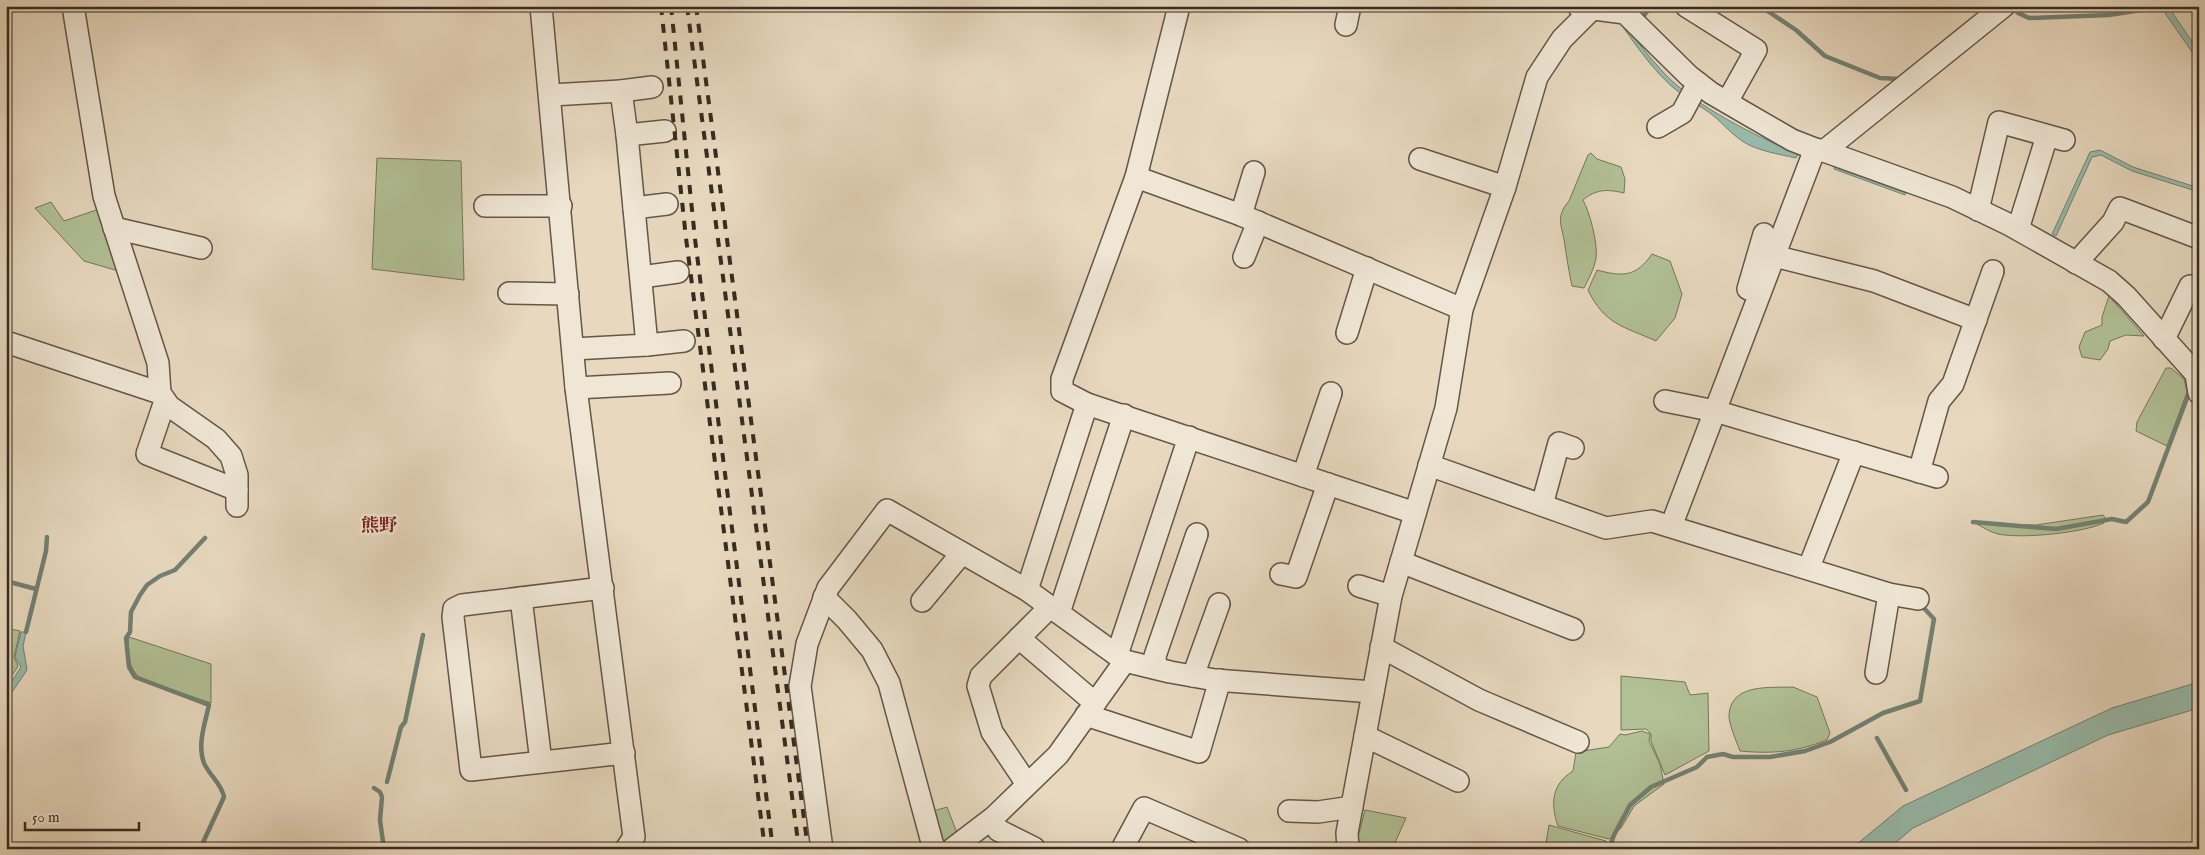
<svg xmlns="http://www.w3.org/2000/svg" width="2205" height="855" font-family="'IM FELL English','Noto Serif JP',serif">
  <style>
    .green { fill: #b1c095; stroke: #74765c }
    .water { fill: #98bbab; stroke: #728174 }
    .lines { fill: none; stroke-linecap: round; stroke-linejoin: round }
    .stream { stroke: #728174; stroke-width: 4.5 }
    .minor-casing { stroke: #645649; stroke-width: 24 }
    .minor { stroke: #efe6d5; stroke-width: 21 }
    .rail { stroke: #382b22; stroke-width: 4; stroke-dasharray: 9 9; stroke-linecap: butt }
    .labels { text-anchor: middle; stroke-width: 5; stroke-linejoin: round; paint-order: stroke }
    .quarter-label { font-size: 18px; font-weight: bold; fill: #7a1f14; stroke: #efe6d5 }
  </style>
  <rect width="100%" height="100%" fill="#e7d8be"/>
  <filter id="stains"><feTurbulence type="fractalNoise" baseFrequency=".004" numOctaves="4"/><feColorMatrix values="0 0 0 0 .2 0 0 0 0 .09 0 0 0 0 .02 0 0 0 .5 -.17"/></filter>
  <radialGradient id="worn" r=".72"><stop offset=".6" stop-color="#630" stop-opacity="0"/><stop offset="1" stop-color="#630" stop-opacity=".3"/></radialGradient>
  <g class="green">
    <path d="M1591,153l6,6 24,8 4,12 -1,14c-17,-4 -28,-4 -41,7 7,13 15,44 13,58 -2,11 -7,20 -12,30l-12,-2c-3,-14 -5,-27 -7,-40 -2,-19 -11,-28 4,-45l19,-46z"/>
    <polygon points="377,158 461,161 464,280 372,269"/>
    <polygon points="51,202 64,221 102,208 122,272 84,261 35,208"/>
    <path d="M1652,254l18,7 12,33 -7,24 -19,23c-33,-15 -51,-16 -68,-51l9,-20c26,7 39,7 55,-16z"/>
    <polygon points="2109,296 2144,336 2126,335 2110,341 2108,349 2100,360 2082,357 2079,347 2085,332 2102,325 2102,317"/>
    <polygon points="2166,368 2171,368 2184,379 2187,392 2167,446 2136,431 2137,422"/>
    <path d="M2103,515l2,3 -1,5c-22,10 -83,16 -106,11 -8,-2 -14,-6 -21,-10l59,1z"/>
    <polygon points="6,628 20,631 14,657 18,666 6,685"/>
    <path d="M129,637l82,27v39l-70,-24c-12,-9 -15,-28 -12,-42z"/>
    <polygon points="1621,676 1685,682 1690,695 1708,693 1709,751 1665,775 1651,741 1651,734 1646,729 1621,730"/>
    <path d="M1793,687l24,10 13,36 -3,7c-31,12 -54,14 -87,11 -3,-8 -12,-29 -11,-37 3,-31 41,-26 64,-27z"/>
    <path d="M1642,731l8,3 -1,7 11,23 4,20 -30,22 -13,22 -12,11 -51,-13c-8,-23 -6,-42 15,-55l3,-19 33,-5 11,-13 5,1z"/>
    <polygon points="947,807 959,838 941,848 930,812"/>
    <polygon points="1365,810 1406,818 1394,845 1390,849 1355,849"/>
    <polygon points="1549,825 1606,841 1607,845 1605,849 1545,849"/>
  </g>
  <g class="water">
    <path d="M1608,6c20,22 36,46 56,67 32,34 92,63 134,81l-2,4c-17,-4 -39,-7 -54,-17 -12,-8 -21,-20 -32,-28 -9,-7 -20,-11 -29,-19 -31,-24 -50,-57 -73,-88z"/>
    <polygon points="2160,6 2168,6 2199,52 2199,62"/>
    <polygon points="2100,150 2133,167 2199,188 2199,192 2132,171 2101,155 2092,157 2056,236 2052,234 2090,152"/>
    <polygon points="1834,167 1906,193 1905,195 1834,169"/>
    <polygon points="21,632 26,632 23,646 27,670 6,701 6,690 21,667 15,657"/>
    <polygon points="2199,682 2199,708 2108,735 1913,828 1888,849 1851,849 1903,806 2112,708"/>
  </g>
  <g class="lines">
    <g class="stream">
      <polyline points="1760,6 1796,30 1825,56 1880,78 1900,79"/>
      <polyline points="2011,6 2018,13 2029,18 2109,15 2147,9"/>
      <polyline points="1643,17 1651,6"/>
      <polyline points="1973,522 2056,529 2112,519 2126,522 2148,502 2190,390"/>
      <polyline points="6,581 36,589"/>
      <polyline points="26,632 46,551 47,537"/>
      <polyline points="1877,738 1906,790"/>
      <polyline points="387,782 401,727 405,722 423,635"/>
      <polyline points="374,788 380,792 382,797 380,820 384,849"/>
      <path d="M200,849l24,-52c-2,-13 -15,-22 -20,-34 -7,-18 1,-40 5,-58l-74,-28 -6,-10 -3,-29 4,-6 1,-20 9,-17 7,-10 13,-9 15,-6 30,-32"/>
      <polyline points="1609,849 1614,835 1630,805 1651,787 1697,767 1707,757 1723,754 1733,757 1770,757 1805,751 1830,742 1883,713 1920,701 1934,619 1921,605"/>
    </g>
    <g class="minor-casing">
      <g id="minor">
        <polyline points="73,6 104,196 158,363 160,393 169,406 216,439 231,456 237,475 237,506"/>
        <polyline points="541,6 576,388 634,837 626,849"/>
        <polyline points="1179,6 1136,177 1062,379 1062,391 1087,404 1415,513"/>
        <polyline points="1686,6 1756,50 1727,102"/>
        <polyline points="1579,7 1625,13 1689,76 1711,93 1792,140 1815,149 1824,151 2004,6"/>
        <polyline points="1346,25 1350,6"/>
        <polyline points="621,91 652,87"/>
        <polyline points="551,95 621,91 627,135 647,345 573,349"/>
        <polyline points="1658,127 1682,113 1698,83"/>
        <polyline points="627,135 665,131"/>
        <polyline points="1824,151 1952,197 2010,225 2109,281 2126,296 2196,374 2199,393"/>
        <polyline points="1420,159 1505,187"/>
        <polyline points="1136,177 1241,215 1462,309"/>
        <polyline points="485,206 561,206"/>
        <polyline points="634,208 667,204"/>
        <polyline points="1978,210 1999,122 2064,140"/>
        <polyline points="1241,215 1254,172"/>
        <polyline points="114,228 201,248"/>
        <polyline points="2018,229 2047,136"/>
        <polyline points="1774,256 1874,281 1976,320"/>
        <polyline points="1244,257 1258,222"/>
        <polyline points="2076,263 2113,222 2120,208 2199,238"/>
        <polyline points="641,277 678,272"/>
        <polyline points="1748,289 1764,234"/>
        <polyline points="509,293 568,294"/>
        <polyline points="1347,333 1367,268"/>
        <polyline points="2164,339 2190,286"/>
        <polyline points="6,342 160,393"/>
        <polyline points="647,345 684,341"/>
        <polyline points="576,388 670,383"/>
        <polyline points="165,401 147,454 237,490"/>
        <polyline points="1665,401 1715,411 1937,477"/>
        <polyline points="1429,465 1606,528 1652,521 1889,594 1918,599"/>
        <polyline points="1919,472 1939,401 1953,384 1993,271"/>
        <polyline points="1303,476 1331,393"/>
        <polyline points="1542,505 1559,443 1573,448"/>
        <polyline points="1675,516 1815,149"/>
        <polyline points="1401,562 1573,629"/>
        <polyline points="1811,562 1854,452"/>
        <polyline points="1281,574 1296,577 1328,484"/>
        <polyline points="1359,586 1391,596"/>
        <polyline points="603,588 462,605 454,609 453,617 471,770 624,753"/>
        <polyline points="1027,590 1087,404"/>
        <polyline points="824,597 847,620 872,650 889,683 933,846 936,849"/>
        <polyline points="521,598 541,762"/>
        <polyline points="922,601 962,553"/>
        <polyline points="1059,613 1124,415"/>
        <polyline points="1019,638 1095,703"/>
        <polyline points="1381,647 1479,700 1578,742"/>
        <polyline points="1117,655 1189,437"/>
        <polyline points="1156,668 1155,656 1197,534"/>
        <polyline points="1876,673 1889,594"/>
        <polyline points="1193,676 1219,604"/>
        <polyline points="1086,715 1199,752 1220,680"/>
        <polyline points="1365,736 1458,781"/>
        <polyline points="1027,784 992,732 978,686 981,676 1050,607"/>
        <polyline points="1289,811 1318,812 1352,807"/>
        <polyline points="992,819 998,830 1034,848"/>
        <polyline points="822,849 800,686 807,644 828,588 887,510 1027,590 1125,661 1170,672 1215,680 1373,692"/>
        <polyline points="952,849 994,817 1058,755 1125,661"/>
        <polyline points="1122,849 1144,808 1239,849"/>
        <polyline points="1348,849 1347,833 1391,596 1446,408 1462,309 1505,187 1537,77 1562,39 1592,9"/>
      </g>
    </g>
    <use href="#minor" class="minor"/>
    <g class="rail">
      <polyline points="661,6 686,238 765,849"/>
      <polyline points="671,6 695,239 773,849"/>
      <polyline points="687,6 799,849"/>
      <polyline points="696,6 808,849"/>
    </g>
  </g>
  <g class="labels">
    <g class="quarter-label">
      <text x="379" y="531">熊野</text>
    </g>
  </g>
  <rect width="2205" height="855" fill="none" stroke="#e7d8be" stroke-width="25"/>
  <rect x="8" y="8" width="2190" height="840" fill="none" stroke="#382b22" stroke-width="2.5"/>
  <rect x="12" y="12" width="2180" height="830" fill="none" stroke="#382b22"/>
  <path d="M25 822v8h114v-8" fill="none" stroke="#382b22" stroke-width="2.5"/>
  <text x="32" y="822" font-size="15" fill="#382b22" stroke="#efe6d5" stroke-width="4" paint-order="stroke">50 m</text>
  <rect width="100%" height="100%" filter="url(#stains)"/>
  <rect width="100%" height="100%" fill="url(#worn)"/>
</svg>
